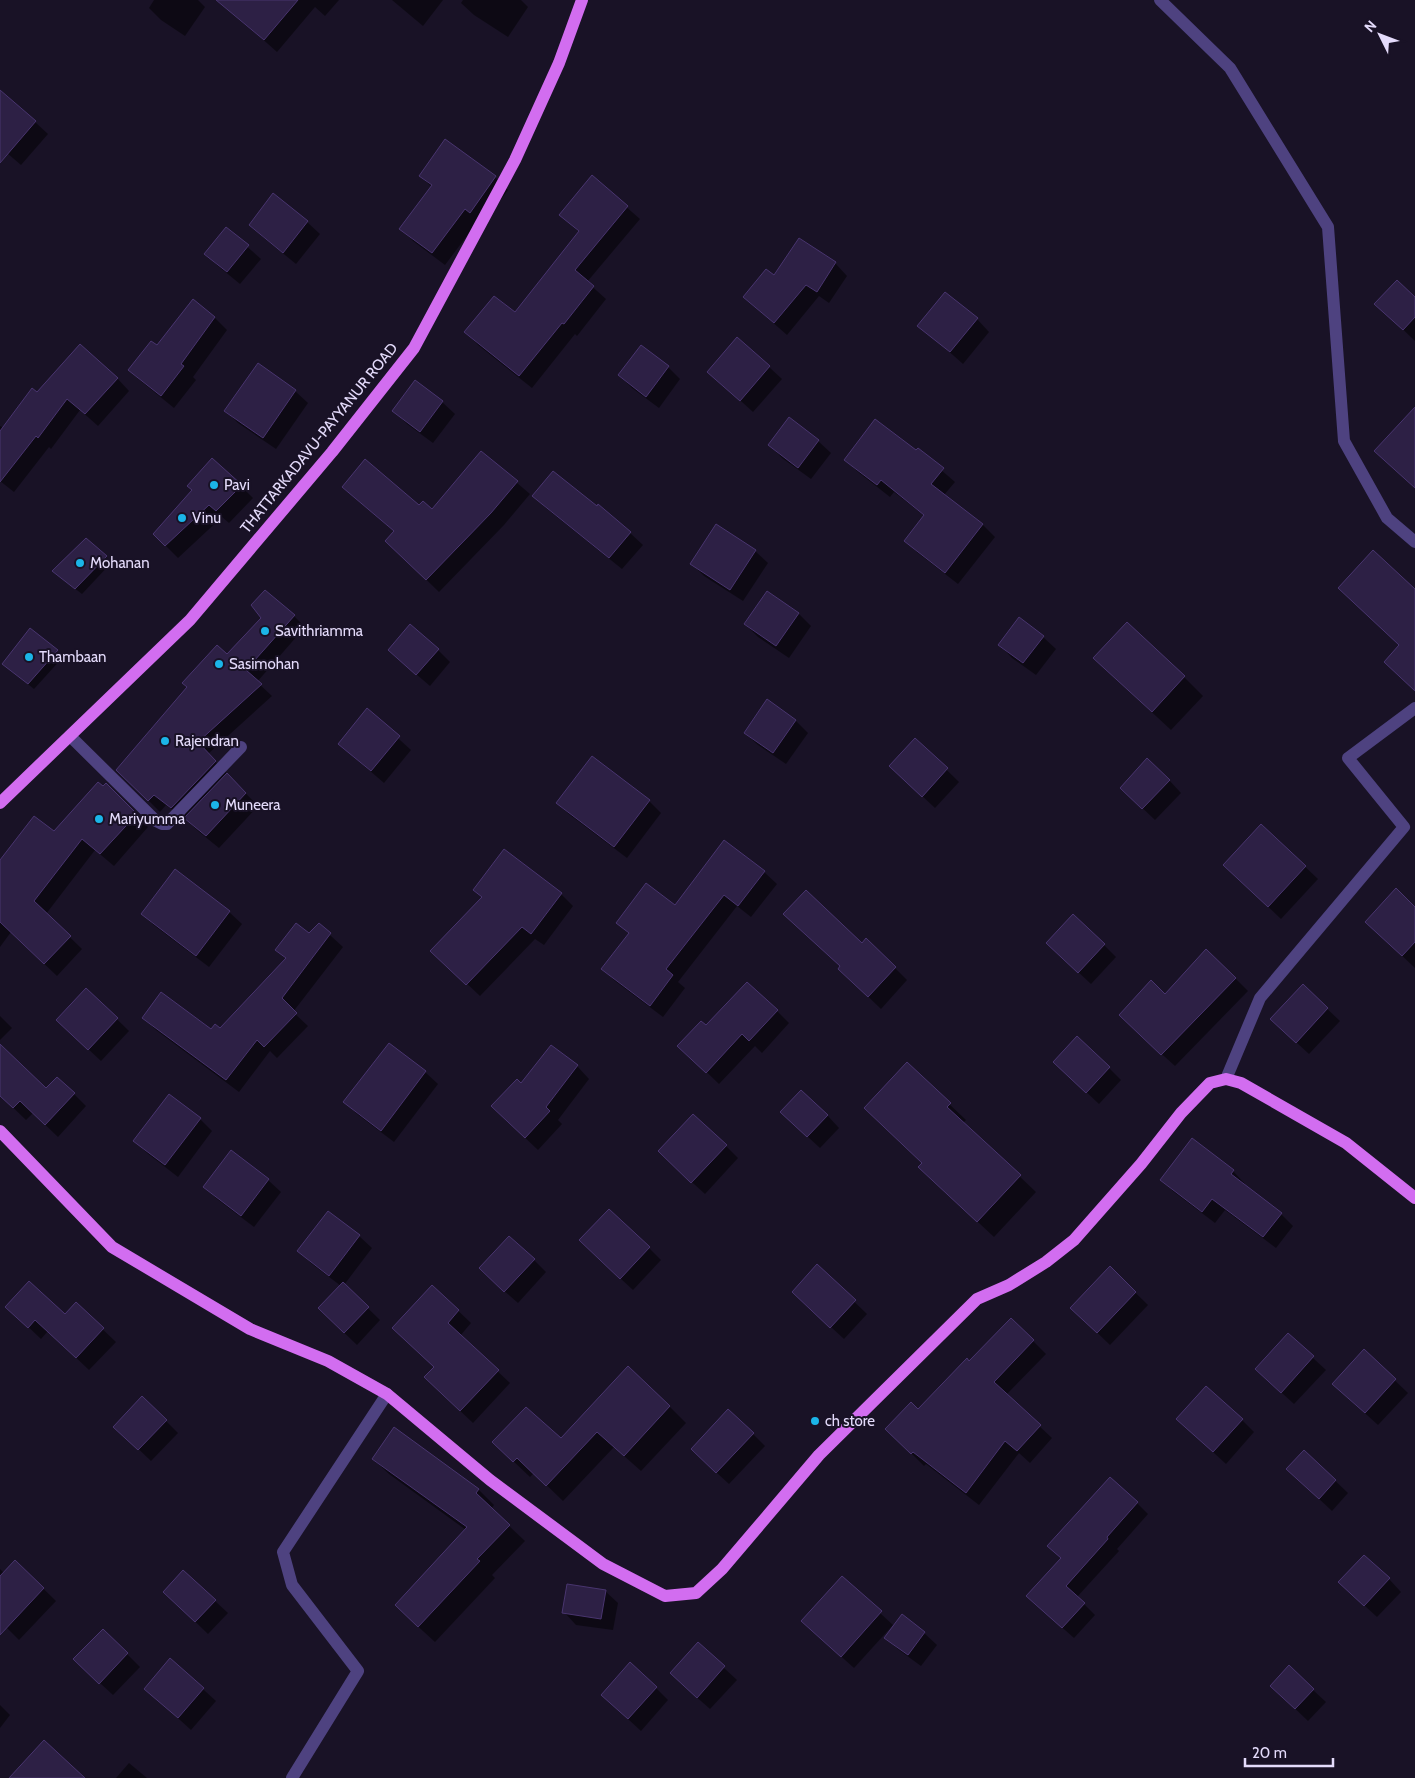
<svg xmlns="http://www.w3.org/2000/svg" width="1415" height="1778" font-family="Cabin,sans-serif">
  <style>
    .shadow { fill: #0007 }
    .building { fill: #2d2045; stroke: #49356f }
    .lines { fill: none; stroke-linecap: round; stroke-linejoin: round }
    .minor { stroke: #4e4280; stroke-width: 12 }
    .major { stroke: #d26df0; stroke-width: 12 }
    .poi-dot { fill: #1bb5e8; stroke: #191226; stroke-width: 2 }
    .labels { text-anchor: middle; stroke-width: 4; stroke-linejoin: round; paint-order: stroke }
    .street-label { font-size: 15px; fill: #e4dbfb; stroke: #191226 }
    .poi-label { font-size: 15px; fill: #e4dbfb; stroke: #191226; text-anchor: start }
  </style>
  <rect width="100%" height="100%" fill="#191226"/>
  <g class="shadow">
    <polygon points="154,0 198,0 205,7 185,36 161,20 149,8"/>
    <polygon points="242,0 339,0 325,16 315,7 277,52 232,12"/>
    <polygon points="392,0 443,0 423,26"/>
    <polygon points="463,0 521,0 528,7 508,37 474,15 461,3"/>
    <polygon points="0,99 35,122 48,134 21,165 0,147"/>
    <polygon points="420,176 495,177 508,190 483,224 478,221 445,265 413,241 401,228 432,187"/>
    <polygon points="592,177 640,219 587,282 606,299 577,336 575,334 532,388 478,345 466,332 515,314 579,232 561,215"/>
    <polygon points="274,195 307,222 320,234 296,264 263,237 250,225"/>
    <polygon points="226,228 261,259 240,284 218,266 206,254"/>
    <polygon points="835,263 847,276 829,303 819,296 787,335 744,297"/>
    <polygon points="1415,298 1415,341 1389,316"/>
    <polygon points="193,301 215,318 227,330 193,377 196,380 174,408 142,382 129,370 158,347"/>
    <polygon points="977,319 989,332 963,364 919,325"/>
    <polygon points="258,365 295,391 308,403 276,449 238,423 226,411"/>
    <polygon points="668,367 680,379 659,408 632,388 619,375"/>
    <polygon points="769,367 782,379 753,412 709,372"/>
    <polygon points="117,378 129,391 98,426 80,410 51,449 49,447 14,492 0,481 0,426 4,428 37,394"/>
    <polygon points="442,402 455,414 433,443 407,424 394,411"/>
    <polygon points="818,441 831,453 811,479 782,458 770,445"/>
    <polygon points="918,450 955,482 944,495 982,524 995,537 958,584 918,553 906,541 925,516 894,492 890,497 858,472 846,460 917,452"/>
    <polygon points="481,452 530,494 504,525 439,592 399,553 395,532 343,487 432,511"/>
    <polygon points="241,486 253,498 229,523 222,517 178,558 154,534 194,491"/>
    <polygon points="534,496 630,533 643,545 622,569 546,508"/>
    <polygon points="755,551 768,563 743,601 704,576 692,564"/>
    <polygon points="106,557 112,562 82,594 60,577"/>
    <polygon points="768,592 799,614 811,626 789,658 758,637 745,624"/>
    <polygon points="294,616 305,627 257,682 272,696 208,754 258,806 219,848 198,831 184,817 183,818 166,805 160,812 118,770 263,618"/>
    <polygon points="30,630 63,657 34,689 3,664"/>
    <polygon points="1043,637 1056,649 1036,675 1012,658 1000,645"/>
    <polygon points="438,650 450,662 430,686 402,662"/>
    <polygon points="1114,677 1184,677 1203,696 1171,730"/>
    <polygon points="367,710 411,750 384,783 339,744"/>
    <polygon points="796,721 808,733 786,764 758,745 745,733"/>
    <polygon points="916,740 959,782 935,808 904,779"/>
    <polygon points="1169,780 1181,793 1155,820 1134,800"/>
    <polygon points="106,785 148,827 114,866 95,850 46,914 82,949 57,976 11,932 0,947 0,862 55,833"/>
    <polygon points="649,801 661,813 627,858 570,815 557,803"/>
    <polygon points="1261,825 1318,879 1281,919 1237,877"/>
    <polygon points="724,842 764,872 777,884 751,917 737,906 678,982 685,988 663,1017 615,981 603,969 629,934 618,923 675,907"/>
    <polygon points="475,890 561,894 573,906 544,945 535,939 480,996 445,963 482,898"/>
    <polygon points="1415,908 1415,968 1379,934"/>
    <polygon points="229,912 242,924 209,967 155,926 142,914"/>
    <polygon points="319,925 343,947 293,1012 308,1026 277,1058 270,1051 239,1092 156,1030 143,1017 212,1031 220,1029 286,959 277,950 309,935"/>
    <polygon points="862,944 895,968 907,980 881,1009 852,981"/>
    <polygon points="1104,945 1116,957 1091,984 1060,955"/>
    <polygon points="1235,978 1248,991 1175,1066 1133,1028 1165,995"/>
    <polygon points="1303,986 1340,1021 1309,1054 1284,1031"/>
    <polygon points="87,990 129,1031 101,1061 70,1032"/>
    <polygon points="777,1011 789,1023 762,1053 755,1046 719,1084 692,1058 706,1027"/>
    <polygon points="0,1016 12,1028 0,1040"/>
    <polygon points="907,1064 966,1120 963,1123 1036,1192 994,1237 936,1183 924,1163"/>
    <polygon points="577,1066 589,1079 558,1120 562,1124 538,1150 505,1119 522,1085"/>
    <polygon points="1109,1068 1121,1080 1099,1104 1065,1072"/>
    <polygon points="0,1072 46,1090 74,1094 86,1106 58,1137 33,1113 26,1120 0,1095"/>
    <polygon points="425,1072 438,1084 394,1142 357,1114 345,1102"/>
    <polygon points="827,1115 839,1128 820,1148 795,1125"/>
    <polygon points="200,1119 212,1131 178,1177 147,1153 135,1141"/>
    <polygon points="726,1146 738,1158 705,1194 672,1164"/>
    <polygon points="1233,1171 1245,1184 1244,1185 1281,1214 1293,1226 1276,1248 1225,1210 1215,1223 1174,1192 1162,1180"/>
    <polygon points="268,1180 281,1192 254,1227 217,1199 205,1187"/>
    <polygon points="328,1212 359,1236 372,1248 344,1285 380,1320 357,1345 332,1321 341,1286 312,1264 299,1251"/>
    <polygon points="649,1248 661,1260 633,1290 593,1253"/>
    <polygon points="534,1260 546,1272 518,1303 493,1281"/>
    <polygon points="817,1266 867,1314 844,1339 806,1304"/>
    <polygon points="1110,1268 1148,1305 1110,1345 1084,1320"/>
    <polygon points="432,1286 471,1323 460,1336 510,1383 473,1423 438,1390 435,1367"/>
    <polygon points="76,1304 116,1342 89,1370 48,1331 41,1339 20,1319 65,1316"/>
    <polygon points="1011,1319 1046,1354 1006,1395 1052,1438 1030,1463 1019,1453 979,1505 926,1464 924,1466 887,1429 918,1411 969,1362"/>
    <polygon points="1288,1335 1326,1370 1294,1404 1270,1382"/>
    <polygon points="1364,1351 1408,1393 1378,1425 1346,1396"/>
    <polygon points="669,1406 686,1423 641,1471 614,1447 563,1501 534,1473 530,1477 510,1458 561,1440"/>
    <polygon points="1177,1419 1242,1420 1254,1432 1226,1464"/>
    <polygon points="166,1421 178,1433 151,1461 128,1439"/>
    <polygon points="753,1434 765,1446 729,1484 705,1462"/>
    <polygon points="1304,1451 1348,1493 1332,1511 1300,1481"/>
    <polygon points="373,1459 478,1489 494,1505 491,1509 525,1541 492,1575 495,1578 435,1642 412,1621 466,1530 389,1474"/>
    <polygon points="1137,1503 1148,1514 1117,1549 1119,1551 1077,1597 1095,1615 1074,1638 1039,1607"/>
    <polygon points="15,1561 56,1601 19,1640 0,1621 0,1569 4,1573"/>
    <polygon points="842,1578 893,1625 854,1668 816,1634"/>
    <polygon points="1389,1579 1401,1592 1377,1617 1352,1594"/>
    <polygon points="605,1591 618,1603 613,1630 576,1625 564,1612"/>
    <polygon points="215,1601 228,1613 208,1634 177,1604"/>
    <polygon points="103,1630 140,1667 113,1695 87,1671"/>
    <polygon points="924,1633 937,1645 921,1666 899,1650 886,1638"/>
    <polygon points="698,1644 737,1680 710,1709 684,1686"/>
    <polygon points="171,1660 216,1701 191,1730 146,1689"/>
    <polygon points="656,1688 668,1700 641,1731 615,1707"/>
    <polygon points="1313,1690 1326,1702 1308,1721 1284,1698"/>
    <polygon points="0,1705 10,1715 0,1728"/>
    <polygon points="129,1763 147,1778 116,1778"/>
  </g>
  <g class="building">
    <polygon points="216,0 298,0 264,40"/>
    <polygon points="0,90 36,121 0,163"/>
    <polygon points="445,139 496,176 470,213 465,209 432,253 399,229 432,185 419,176"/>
    <polygon points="592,175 628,206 575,270 594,286 564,324 562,323 519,376 464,332 494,296 515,312 579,231 559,215"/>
    <polygon points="273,193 308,221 283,253 249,225"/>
    <polygon points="226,227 249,245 227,272 204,254"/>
    <polygon points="799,238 836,262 817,292 806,285 774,323 743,297 766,269 774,275"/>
    <polygon points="1397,280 1415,297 1415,317 1403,330 1374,304"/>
    <polygon points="945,292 978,318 950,352 917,326"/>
    <polygon points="193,299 215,317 181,364 184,366 161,396 128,370 151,341 157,345"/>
    <polygon points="737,337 770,366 740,401 707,372"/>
    <polygon points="80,344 118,378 85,414 67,399 38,438 36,436 0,482 0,431 32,388 37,392"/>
    <polygon points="641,345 669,366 646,397 618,375"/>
    <polygon points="258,363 296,390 263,438 224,411"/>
    <polygon points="415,380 443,401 420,432 392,411"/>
    <polygon points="1415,407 1415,488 1374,451"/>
    <polygon points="789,417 819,440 798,468 768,445"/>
    <polygon points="875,419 916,450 918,448 944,468 931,484 983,524 945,573 904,541 924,515 881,480 877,485 844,460"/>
    <polygon points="481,451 518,481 491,513 426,580 385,541 394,531 342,487 365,459 419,505 423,501 432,509"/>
    <polygon points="212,458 242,485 216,511 209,505 165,546 153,534 192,490 187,486"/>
    <polygon points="553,471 597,506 598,504 631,532 609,558 532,496"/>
    <polygon points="716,524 756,550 730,590 690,564"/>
    <polygon points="86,538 107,556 75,589 52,571"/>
    <polygon points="1373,550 1415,589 1415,691 1384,662 1399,645 1338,588"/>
    <polygon points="265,590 295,615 246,670 262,684 198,742 216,761 171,808 154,795 148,801 116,770 187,687 182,683 217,645 227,654 261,618 251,605"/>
    <polygon points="767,591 799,613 776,646 744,624"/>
    <polygon points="1019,617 1044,636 1023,663 998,645"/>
    <polygon points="1127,622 1185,676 1152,712 1093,658"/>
    <polygon points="410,624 439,649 416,675 388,650"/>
    <polygon points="30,628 58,650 28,684 2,664"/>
    <polygon points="767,699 796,720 773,753 744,733"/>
    <polygon points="367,708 400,736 371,771 338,744"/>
    <polygon points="915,738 948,768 922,797 889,766"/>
    <polygon points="592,756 650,800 614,847 556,803"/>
    <polygon points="1147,758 1170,780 1142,809 1120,788"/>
    <polygon points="227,773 246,793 206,836 184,818"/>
    <polygon points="98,782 103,786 106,783 137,814 100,854 82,839 34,901 71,936 44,964 0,922 0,860 34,816 54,831"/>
    <polygon points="1261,824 1306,866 1268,907 1223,865"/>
    <polygon points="724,840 765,871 738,906 724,895 666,969 673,975 650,1006 601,969 629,933 616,923 646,883 675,905"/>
    <polygon points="504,849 562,893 531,934 522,927 466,985 430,951 482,897 473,890"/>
    <polygon points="175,869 230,911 196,956 141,914"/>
    <polygon points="1396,888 1415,907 1415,942 1402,956 1365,922"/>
    <polygon points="806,890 862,943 866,938 896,967 868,997 838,969 840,966 783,914"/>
    <polygon points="1073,914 1105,944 1078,973 1046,943"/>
    <polygon points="296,923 309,933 319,923 331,933 282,998 297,1013 264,1047 257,1040 226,1080 142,1018 161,992 211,1029 215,1024 220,1028 286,958 275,950"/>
    <polygon points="1206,949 1236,978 1161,1055 1119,1015 1151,980 1165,994"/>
    <polygon points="747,982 778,1010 749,1041 742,1034 706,1073 677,1046 701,1021 706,1025"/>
    <polygon points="1303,984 1328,1008 1296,1043 1270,1019"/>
    <polygon points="86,988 118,1018 88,1050 56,1020"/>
    <polygon points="1077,1036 1110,1067 1086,1093 1053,1062"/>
    <polygon points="389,1043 426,1071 381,1131 343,1102"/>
    <polygon points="0,1044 46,1088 57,1077 75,1093 45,1125 20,1101 13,1108 0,1096"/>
    <polygon points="551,1045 578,1065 546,1107 550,1111 525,1138 491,1106 517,1079 521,1083"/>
    <polygon points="907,1062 951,1103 947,1107 1021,1175 977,1222 918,1167 922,1163 864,1108"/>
    <polygon points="801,1090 828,1115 807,1137 780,1112"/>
    <polygon points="169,1094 201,1118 165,1165 133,1141"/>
    <polygon points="693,1114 727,1145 691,1183 658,1151"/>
    <polygon points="1192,1138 1234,1170 1231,1174 1282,1213 1263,1237 1212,1199 1202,1212 1160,1180"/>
    <polygon points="231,1150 269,1179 241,1216 203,1187"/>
    <polygon points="609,1209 650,1247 620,1279 579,1240"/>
    <polygon points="328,1211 360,1235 329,1276 297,1251"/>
    <polygon points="509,1236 535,1259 504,1292 479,1268"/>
    <polygon points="817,1264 856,1300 830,1328 792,1292"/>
    <polygon points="1110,1266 1136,1292 1097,1333 1070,1308"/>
    <polygon points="29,1281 65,1314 76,1302 104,1328 76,1358 35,1320 28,1328 5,1307"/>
    <polygon points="343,1282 369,1307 344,1333 318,1308"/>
    <polygon points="432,1285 459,1310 448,1323 499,1370 460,1411 424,1377 434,1367 392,1328"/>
    <polygon points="1011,1318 1034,1340 994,1382 1041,1425 1017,1451 1005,1441 966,1493 913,1452 911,1454 885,1429 911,1402 918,1409 967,1358 969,1361"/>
    <polygon points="1288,1333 1314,1356 1281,1393 1255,1369"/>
    <polygon points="1364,1349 1396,1379 1365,1413 1332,1384"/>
    <polygon points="628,1366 670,1406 624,1456 597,1432 546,1486 517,1458 513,1462 492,1442 526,1407 561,1438"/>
    <polygon points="1206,1386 1243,1419 1213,1452 1176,1419"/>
    <polygon points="142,1396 167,1420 138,1450 113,1427"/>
    <polygon points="728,1409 754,1433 716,1473 691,1449"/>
    <polygon points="394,1427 479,1489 476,1493 510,1525 477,1559 480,1561 418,1627 395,1605 467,1527 372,1459"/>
    <polygon points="1304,1450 1336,1480 1319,1499 1286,1469"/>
    <polygon points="1110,1477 1138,1502 1107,1537 1108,1539 1066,1586 1085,1603 1062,1628 1026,1596 1061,1558 1047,1546"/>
    <polygon points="1364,1555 1390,1578 1364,1606 1338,1582"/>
    <polygon points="15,1560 44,1588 0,1635 0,1576"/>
    <polygon points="183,1570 216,1600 195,1622 163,1592"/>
    <polygon points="842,1576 882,1611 841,1657 801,1621"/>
    <polygon points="567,1584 606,1590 601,1619 562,1613"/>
    <polygon points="902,1614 925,1632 908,1655 884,1638"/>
    <polygon points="103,1629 128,1653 99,1684 73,1659"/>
    <polygon points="698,1642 725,1666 697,1698 670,1673"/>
    <polygon points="170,1658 204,1688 178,1718 144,1689"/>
    <polygon points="630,1662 657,1687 628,1719 601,1695"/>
    <polygon points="1289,1665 1314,1689 1295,1709 1270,1686"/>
    <polygon points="44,1740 85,1778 9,1778"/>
  </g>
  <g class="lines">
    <g class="minor">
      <polyline points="1160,0 1230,68 1328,227 1344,441 1387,518 1415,542"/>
      <polyline points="70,736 156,821 162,824 167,824 241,747"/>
      <polyline points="1226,1079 1260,998 1404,827 1348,758 1415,708"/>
      <polyline points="292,1778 358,1671 292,1585 283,1552 387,1394"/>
    </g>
    <g class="major">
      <polyline points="0,803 190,620 332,452 414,348 515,160 559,63 582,0"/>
      <polyline points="0,1131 112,1247 250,1329 328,1361 387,1394 490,1480 603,1564 665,1596 696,1593 722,1569 819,1455 977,1299 1009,1285 1046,1262 1074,1240 1141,1164 1181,1113 1210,1083 1226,1079 1241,1083 1346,1143 1415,1198"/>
    </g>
  </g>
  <g class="poi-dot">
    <circle cx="214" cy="485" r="5"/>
    <circle cx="182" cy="518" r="5"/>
    <circle cx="80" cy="563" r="5"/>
    <circle cx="265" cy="631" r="5"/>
    <circle cx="29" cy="657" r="5"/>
    <circle cx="219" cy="664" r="5"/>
    <circle cx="165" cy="741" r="5"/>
    <circle cx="215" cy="805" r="5"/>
    <circle cx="99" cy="819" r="5"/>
    <circle cx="815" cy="1421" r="5"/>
  </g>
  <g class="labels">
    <g class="street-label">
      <text transform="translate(319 438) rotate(-51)" y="5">THATTARKADAVU-PAYYANUR ROAD</text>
    </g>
    <g class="poi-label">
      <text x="224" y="490">Pavi</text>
      <text x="192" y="523">Vinu</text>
      <text x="90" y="568">Mohanan</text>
      <text x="275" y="636">Savithriamma</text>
      <text x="39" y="662">Thambaan</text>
      <text x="229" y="669">Sasimohan</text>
      <text x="175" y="746">Rajendran</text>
      <text x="225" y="810">Muneera</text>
      <text x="109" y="824">Mariyumma</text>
      <text x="825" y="1426">ch store</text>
    </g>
  </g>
  <g transform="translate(1380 35) rotate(312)" stroke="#191226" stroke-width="4" paint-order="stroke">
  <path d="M0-4L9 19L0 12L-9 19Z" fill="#e4dbfb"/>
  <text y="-8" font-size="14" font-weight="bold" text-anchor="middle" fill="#e4dbfb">N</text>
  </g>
  <path d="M1245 1758v8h88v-8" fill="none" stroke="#e4dbfb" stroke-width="2.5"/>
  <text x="1252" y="1758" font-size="15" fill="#e4dbfb" stroke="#191226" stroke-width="4" paint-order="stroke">20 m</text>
</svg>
